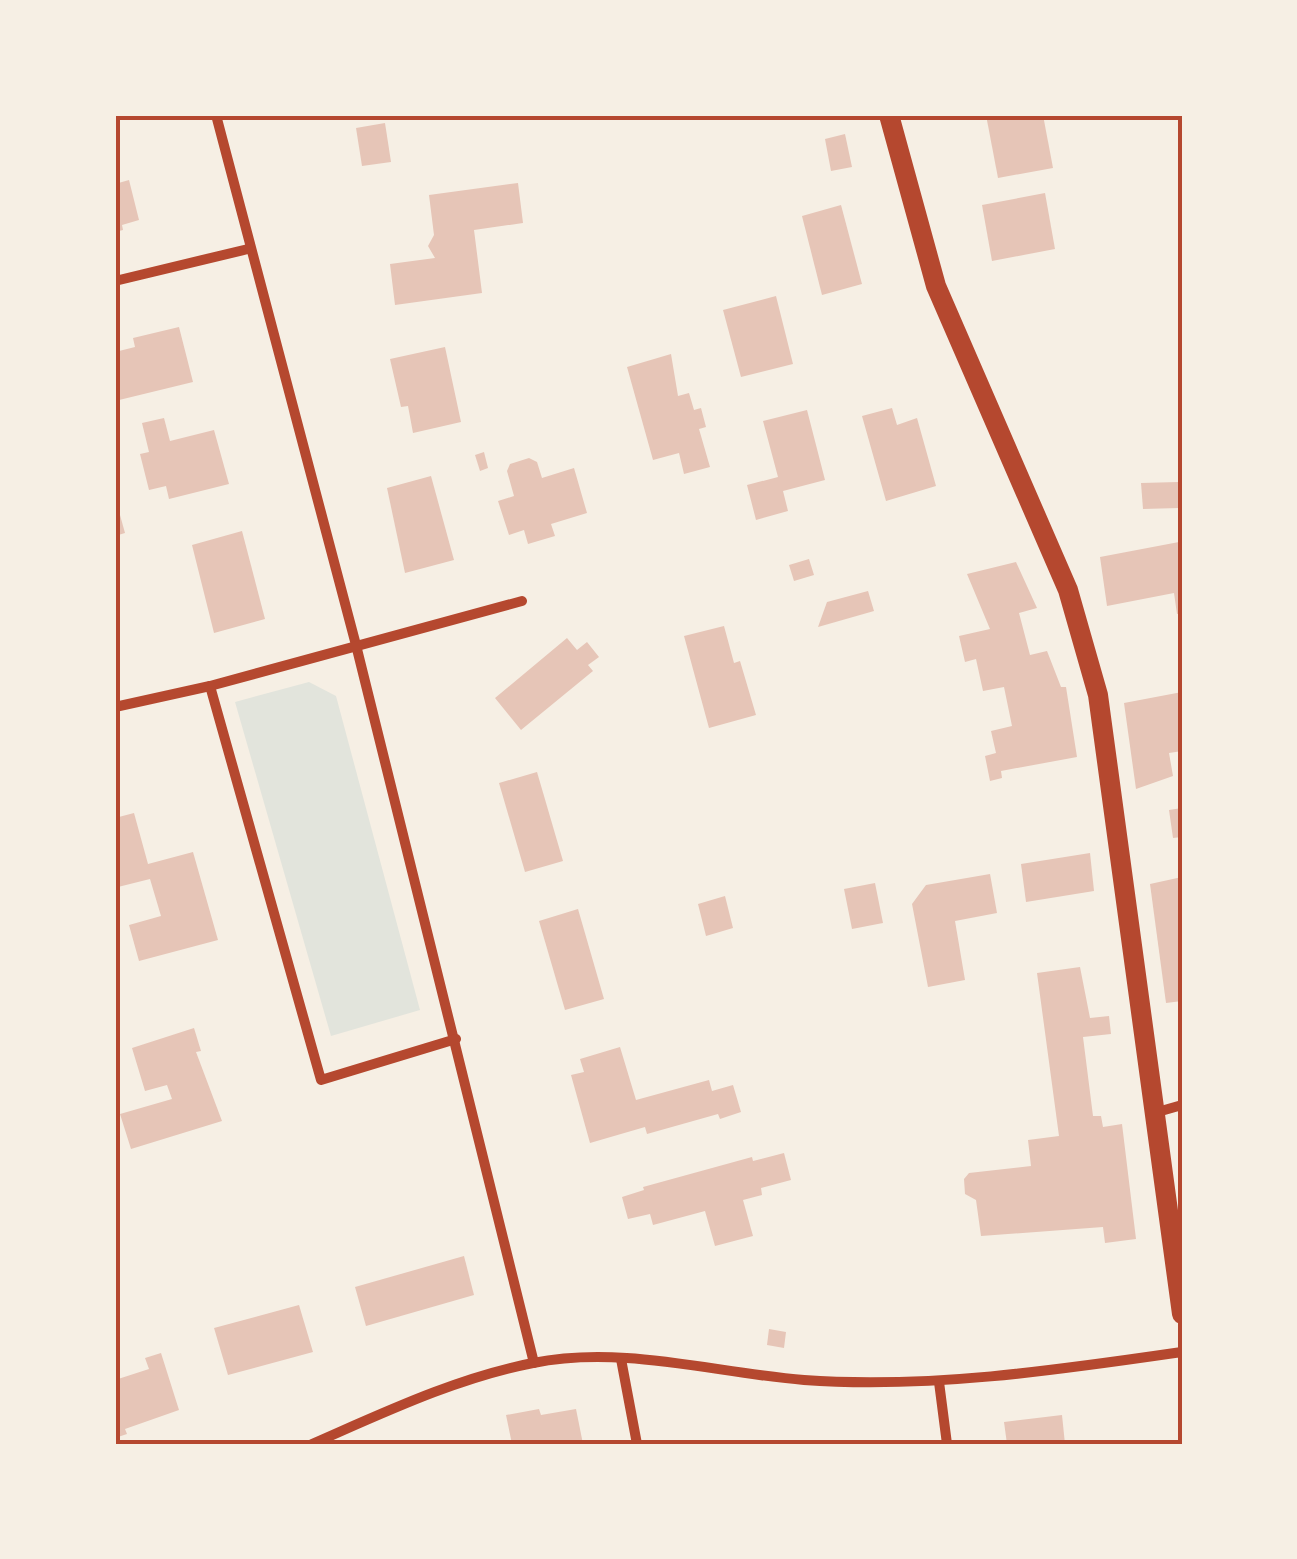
<svg xmlns="http://www.w3.org/2000/svg" width="1297" height="1559" font-family="Rubik,sans-serif">
  <style>
    .green { fill: #e2e4dc }
    .building { fill: #e6c5b7 }
    .lines { fill: none; stroke-linecap: round; stroke-linejoin: round }
    .minor { stroke: #b5482f; stroke-width: 10 }
    .secondary { stroke: #b5482f; stroke-width: 20 }
    .neatline { fill: none; stroke: #b5482f; stroke-width: 4 }
  </style>
  <rect width="100%" height="100%" fill="#f6efe4"/>
  <polygon class="green" points="309,682 336,696 420,1010 331,1036 235,702"/>
  <g class="building">
    <polygon points="986,115 1043,115 1053,168 998,178"/>
    <polygon points="385,123 391,162 362,166 356,128"/>
    <polygon points="845,134 852,167 831,171 825,139"/>
    <polygon points="129,180 139,220 122,225 123,230 115,232 115,184"/>
    <polygon points="518,183 523,223 474,230 482,293 395,305 390,264 435,258 428,246 434,235 429,195"/>
    <polygon points="1045,193 1055,249 992,261 982,205"/>
    <polygon points="841,205 862,284 822,295 802,216"/>
    <polygon points="776,296 793,364 741,377 723,310"/>
    <polygon points="179,327 193,382 115,401 115,352 135,347 133,338"/>
    <polygon points="445,347 461,422 413,433 408,406 401,407 390,359"/>
    <polygon points="671,354 678,396 689,393 694,410 701,408 706,427 699,429 710,467 684,474 679,453 653,460 627,367"/>
    <polygon points="892,408 897,425 917,418 936,486 886,501 862,416"/>
    <polygon points="807,410 825,480 783,491 788,511 756,520 747,485 778,477 763,421"/>
    <polygon points="164,418 170,441 214,430 229,484 169,499 166,486 149,490 140,454 149,452 142,423"/>
    <polygon points="484,452 488,468 480,471 475,455"/>
    <polygon points="529,458 537,462 542,478 574,468 587,513 551,524 555,536 528,544 524,530 509,535 498,501 514,496 507,471 510,464"/>
    <polygon points="431,476 454,560 405,573 387,488"/>
    <polygon points="1178,482 1179,508 1143,509 1141,483"/>
    <polygon points="120,515 125,533 115,536 115,517"/>
    <polygon points="242,531 265,619 214,633 192,545"/>
    <polygon points="1179,542 1182,613 1177,614 1174,593 1107,606 1100,557"/>
    <polygon points="809,559 814,575 794,581 789,565"/>
    <polygon points="1016,562 1037,608 1019,613 1030,655 1047,651 1061,687 1066,687 1077,757 1001,771 1002,778 990,781 985,756 996,753 991,731 1012,726 1004,687 983,691 976,659 965,662 959,636 990,629 967,574"/>
    <polygon points="868,591 874,611 818,627 827,602"/>
    <polygon points="724,626 734,663 740,661 756,715 709,728 684,636"/>
    <polygon points="567,638 577,650 587,642 599,657 588,665 593,671 521,730 495,698"/>
    <polygon points="1182,692 1182,751 1169,753 1173,776 1136,789 1124,703"/>
    <polygon points="537,772 563,861 525,872 499,783"/>
    <polygon points="1182,808 1182,837 1173,838 1169,810"/>
    <polygon points="134,813 148,864 193,852 218,940 139,961 129,925 161,916 150,879 118,887 115,875 115,818"/>
    <polygon points="1090,853 1094,891 1026,902 1021,864"/>
    <polygon points="990,874 997,913 955,921 965,980 928,987 912,904 926,885"/>
    <polygon points="1182,877 1182,1001 1166,1003 1150,884"/>
    <polygon points="875,883 883,923 852,929 844,889"/>
    <polygon points="725,896 733,928 706,936 698,904"/>
    <polygon points="578,909 604,999 565,1010 539,921"/>
    <polygon points="1080,967 1090,1018 1109,1016 1111,1034 1083,1037 1093,1116 1101,1116 1103,1127 1122,1124 1136,1239 1105,1243 1103,1227 981,1236 976,1200 965,1194 964,1179 969,1173 1031,1166 1028,1140 1059,1136 1037,973"/>
    <polygon points="194,1028 201,1051 196,1052 222,1121 131,1149 120,1114 172,1099 167,1085 145,1091 132,1048"/>
    <polygon points="620,1047 636,1100 709,1080 712,1091 733,1085 741,1112 720,1119 718,1114 647,1134 645,1127 590,1143 571,1075 584,1072 580,1059"/>
    <polygon points="784,1153 791,1180 761,1188 762,1195 743,1200 753,1236 715,1246 705,1211 653,1225 650,1214 628,1219 622,1197 644,1190 643,1187 752,1157 753,1161"/>
    <polygon points="464,1256 474,1295 366,1326 355,1287"/>
    <polygon points="299,1305 313,1352 228,1375 214,1328"/>
    <polygon points="769,1329 786,1332 784,1348 767,1345"/>
    <polygon points="161,1353 179,1410 125,1429 127,1434 115,1438 115,1380 149,1369 145,1358"/>
    <polygon points="539,1409 541,1415 576,1409 583,1444 512,1444 506,1415"/>
    <polygon points="1062,1415 1065,1444 1007,1444 1004,1422"/>
  </g>
  <g class="lines">
    <g class="minor">
      <polyline points="216,115 356,645 534,1363"/>
      <polyline points="115,281 248,249"/>
      <polyline points="210,686 321,1080 456,1039"/>
      <polyline points="115,707 210,686 522,601"/>
      <polyline points="1154,1113 1182,1105"/>
      <polyline points="621,1359 637,1444"/>
      <polyline points="939,1382 947,1444"/>
      <path d="M312,1444c71,-31 144,-66 221,-81 90,-18 182,10 271,17 126,9 254,-10 378,-28"/>
    </g>
    <polyline class="secondary" points="889,115 936,286 1068,590 1098,695 1182,1314"/>
  </g>
  <rect width="1297" height="1559" fill="none" stroke="#f6efe4" stroke-width="235"/>
  <rect x="118" y="118" width="1062" height="1324" class="neatline"/>
</svg>
